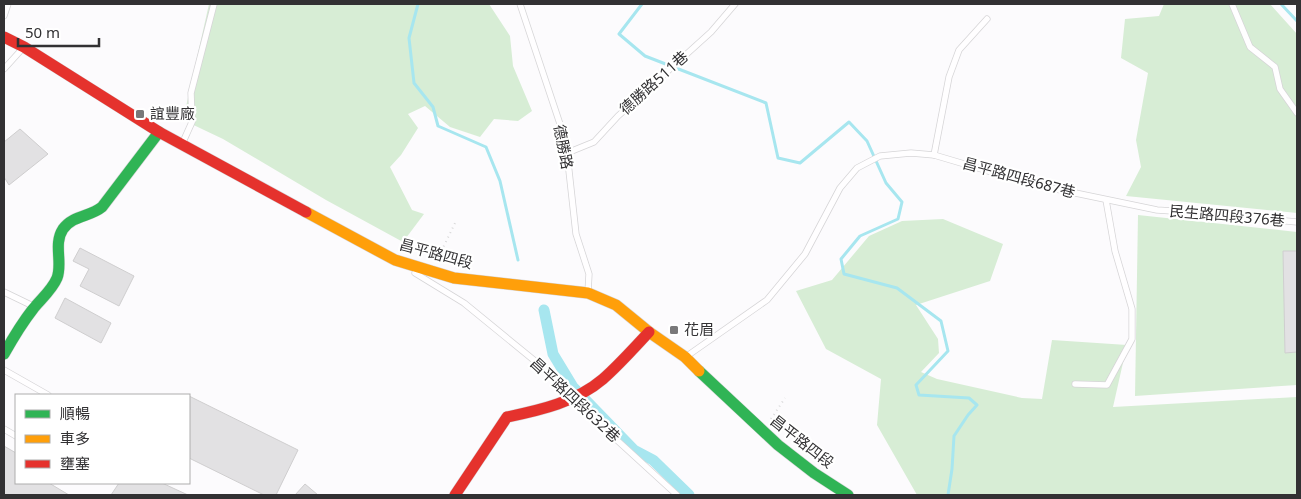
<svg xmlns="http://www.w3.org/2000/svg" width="1301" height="499" font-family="'Noto Sans','Noto Sans TC',sans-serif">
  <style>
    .green { fill: #d7edd5 }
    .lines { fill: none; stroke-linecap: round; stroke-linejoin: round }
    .stream { stroke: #a7e6ef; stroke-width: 3 }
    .canal { stroke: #a7e6ef; stroke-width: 11 }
    .building { fill: #e2e1e3; stroke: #cfcecf }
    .lane-casing { stroke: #d6d5d7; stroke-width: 7 }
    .fast-casing { stroke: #d6d5d7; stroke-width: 12 }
    .slow-casing { stroke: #d6d5d7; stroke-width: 12 }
    .jam-casing { stroke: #d6d5d7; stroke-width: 12 }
    .path { stroke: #d8d8d9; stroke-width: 2; stroke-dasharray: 1 4; stroke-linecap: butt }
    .lane { stroke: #fffeff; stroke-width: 5.5 }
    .fast { stroke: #30b455; stroke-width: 11 }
    .slow { stroke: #ff9f0a; stroke-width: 11 }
    .jam { stroke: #e5322d; stroke-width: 11 }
    .poi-dot { fill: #79787a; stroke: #fff; stroke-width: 2 }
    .labels { text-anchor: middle; stroke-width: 4.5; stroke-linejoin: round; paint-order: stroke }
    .street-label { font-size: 15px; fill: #323133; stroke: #fff }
    .poi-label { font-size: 15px; fill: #323133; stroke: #fff; text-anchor: start }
  </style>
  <rect width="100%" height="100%" fill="#fcfbfd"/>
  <g class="green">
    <polygon points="209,4 489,4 510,36 513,66 532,111 518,121 494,119 480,137 450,127 425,106 408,114 418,128 401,155 390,167 412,210 424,214 403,242 326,200 223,139 183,120"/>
    <polygon points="1164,4 1270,4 1297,34 1297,213 1126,196 1141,167 1136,140 1148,73 1121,58 1125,19 1159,16"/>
    <polygon points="1138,215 1297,232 1297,385 1135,396"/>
    <polygon points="943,219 1003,244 990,281 916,305 938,339 939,353 921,372 937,379 1022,398 1042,399 1052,340 1127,345 1113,407 1297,397 1297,495 917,495 877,425 881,379 826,349 796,291 832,280 869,236 902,221"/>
  </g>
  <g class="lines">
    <g class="stream">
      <polyline points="418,4 409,38 414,83 433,107 438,126 486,147 500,181 518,260"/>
      <polyline points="642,4 619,34 645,56 766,103 778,158 800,163 849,122 867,141 886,183 902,202 898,219 860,236 841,259 844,274 897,288 941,321 948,351 916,385 919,395 969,398 977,405 968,415 954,436 952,469 948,495"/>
      <polyline points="1281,4 1297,21"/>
    </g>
    <polyline class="canal" points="544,310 553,354 573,387 634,450 653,460 689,495"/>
  </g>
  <g class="building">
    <polygon points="20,129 48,154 9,185 4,177 4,142"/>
    <polygon points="80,248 134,276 119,306 80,286 89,269 73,261"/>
    <polygon points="1283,251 1297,251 1297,352 1285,353"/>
    <polygon points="65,298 111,323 101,343 55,318"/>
    <polygon points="189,396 298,450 276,495 264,495 189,458"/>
    <polygon points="4,446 16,453 16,483 49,483 69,495 4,495"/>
    <polygon points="119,483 162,483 188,495 111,495"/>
    <polygon points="305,484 318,495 295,495"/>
  </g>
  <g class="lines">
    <g class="lane-casing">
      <g id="lane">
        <polyline points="520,4 560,124 567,153 576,234 589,274 588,292"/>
        <polyline points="1232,4 1250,47 1275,67 1280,89 1297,113"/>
        <polyline points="4,16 8,4"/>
        <polyline points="4,69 23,48"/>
        <polyline points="183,142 192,122 191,93 214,4"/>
        <polyline points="567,153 594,142 618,116 711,32 735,4"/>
        <polyline points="934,155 949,77 959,50 987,19"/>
        <polyline points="415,273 464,303 557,379 572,399 677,495"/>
        <polyline points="4,292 33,306"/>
        <polyline points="687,356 767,300 805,254 840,188 857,168 880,156 911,153 934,155 1032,184 1157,210 1203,213 1297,222"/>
        <polyline points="4,370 48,395"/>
        <polyline points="1075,384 1107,385 1132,339 1132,309 1115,251 1106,200"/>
        <polyline points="4,429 16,436"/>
      </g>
    </g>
    <g class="fast-casing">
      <g id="fast">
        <path d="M4,354c9,-16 18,-31 29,-45 8,-10 19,-19 24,-31 6,-15 -4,-34 6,-49 10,-14 27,-12 39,-22l57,-75"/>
        <polyline points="699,371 778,445 814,473 848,495"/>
      </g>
    </g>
    <g class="slow-casing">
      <polyline id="slow" points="306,212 395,260 454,278 588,293 616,305 649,332 685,357 699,371"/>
    </g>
    <g class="jam-casing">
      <g id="jam">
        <polyline points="4,37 24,47 159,132 306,212"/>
        <path d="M455,495l52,-78c34,-7 69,-15 96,-38 16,-14 31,-31 46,-47"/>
      </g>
    </g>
    <g class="path">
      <polyline points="437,260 456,221"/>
      <polyline points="771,419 785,398"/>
    </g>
    <use href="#lane" class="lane"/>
    <use href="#fast" class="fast"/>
    <use href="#slow" class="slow"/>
    <use href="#jam" class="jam"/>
  </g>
  <g class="poi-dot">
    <rect x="135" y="109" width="10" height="10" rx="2.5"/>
    <rect x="669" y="325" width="10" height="10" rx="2.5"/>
  </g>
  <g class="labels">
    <g class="street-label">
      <text transform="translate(654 83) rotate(-42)" y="5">德勝路511巷</text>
      <text transform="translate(563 147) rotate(79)" y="5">德勝路</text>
      <text transform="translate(1019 178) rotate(15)" y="5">昌平路四段687巷</text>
      <text transform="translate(1227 216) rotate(5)" y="5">民生路四段376巷</text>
      <text transform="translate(436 254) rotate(15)" y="5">昌平路四段</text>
      <text transform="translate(575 400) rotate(43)" y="5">昌平路四段632巷</text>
      <text transform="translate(802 442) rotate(38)" y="5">昌平路四段</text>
    </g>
    <g class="poi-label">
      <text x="150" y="119">誼豐廠</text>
      <text x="684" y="335">花眉</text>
    </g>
  </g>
  <rect width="1301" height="499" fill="none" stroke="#323133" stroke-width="10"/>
  <rect x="15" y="394" width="175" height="90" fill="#ffffff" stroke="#adadad"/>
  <rect x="25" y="410" width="25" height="8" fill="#30b455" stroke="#adadad"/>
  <text x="60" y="419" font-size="15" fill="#323133">順暢</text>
  <rect x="25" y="435" width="25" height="8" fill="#ff9f0a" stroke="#adadad"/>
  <text x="60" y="444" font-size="15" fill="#323133">車多</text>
  <rect x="25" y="460" width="25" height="8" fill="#e5322d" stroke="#adadad"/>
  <text x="60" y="469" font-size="15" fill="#323133">壅塞</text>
  <path d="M18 38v8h81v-8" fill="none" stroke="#323133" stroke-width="2.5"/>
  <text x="25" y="38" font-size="15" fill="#323133" stroke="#ffffff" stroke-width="4" paint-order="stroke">50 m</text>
</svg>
